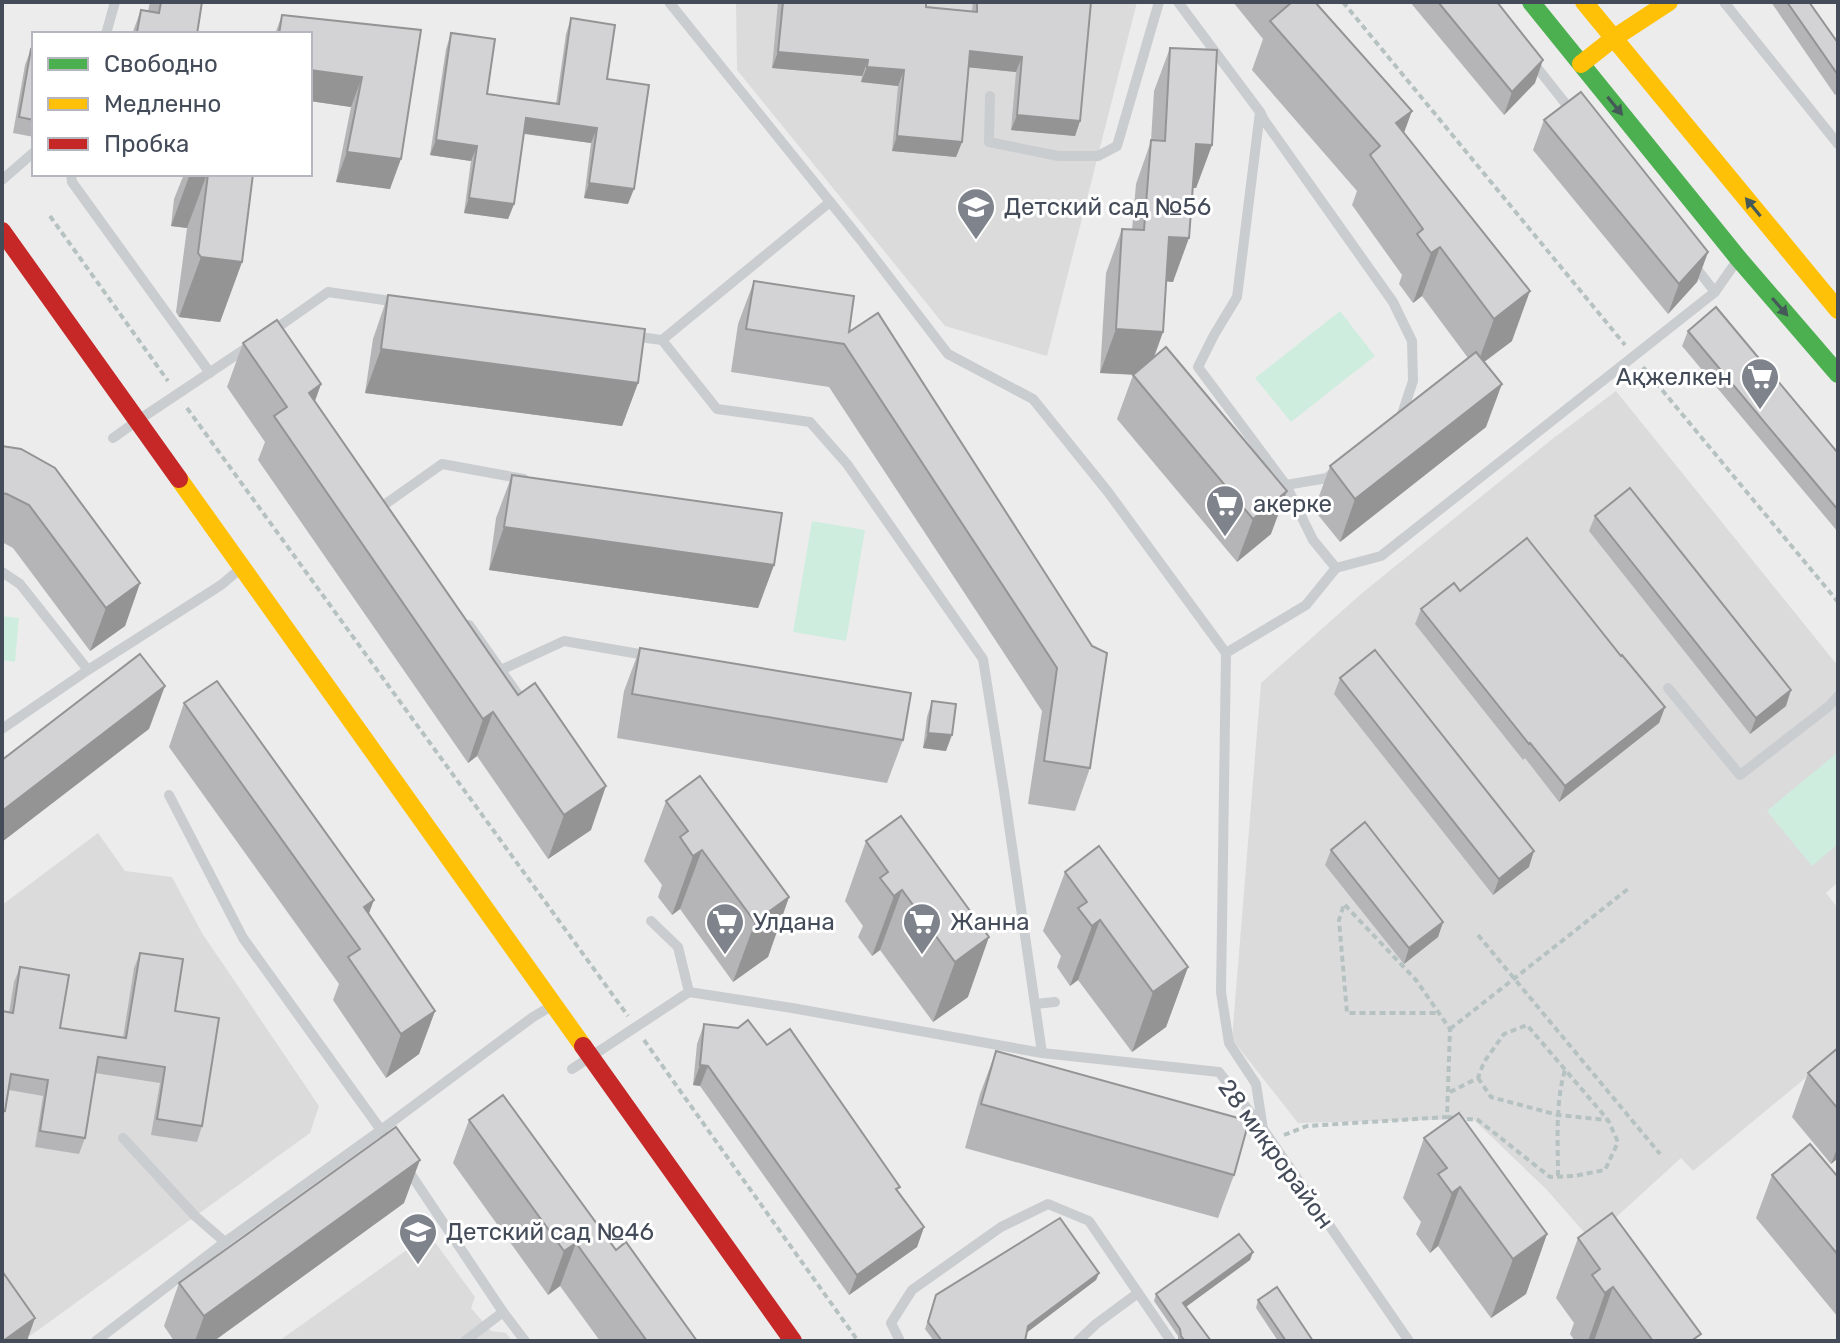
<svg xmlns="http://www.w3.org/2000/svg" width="1840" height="1343" font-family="Rubik,sans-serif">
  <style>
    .education { fill: #dbdbdc }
    .green { fill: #cfeddf }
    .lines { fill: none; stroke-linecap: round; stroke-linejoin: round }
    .path { stroke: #b6c2c1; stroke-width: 4; stroke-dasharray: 6 4; stroke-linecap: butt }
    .lane { stroke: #cacdd0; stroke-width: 10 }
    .fast { stroke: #4caf50; stroke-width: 18 }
    .slow { stroke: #ffc107; stroke-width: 18 }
    .jam { stroke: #c62828; stroke-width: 18 }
    .wall { fill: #b5b5b7 }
    .shaded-wall { fill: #949495 }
    .building { fill: #d3d3d5; stroke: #949495; stroke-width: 2 }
    .oneway { fill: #455a58 }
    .labels { text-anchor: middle; stroke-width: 6; stroke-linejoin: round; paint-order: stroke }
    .poi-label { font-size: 24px; fill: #444b59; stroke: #fff; text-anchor: start }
    .street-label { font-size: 24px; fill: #444b59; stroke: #fff }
  </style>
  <rect width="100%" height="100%" fill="#edecec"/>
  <g class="education">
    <polygon points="736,2 1137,2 1047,356 945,326 737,70"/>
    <polygon points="1616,391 1838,666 1838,882 1826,893 1838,908 1838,1051 1693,1171 1681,1158 1591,1240 1546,1189 1473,1119 1298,1123 1232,1039 1261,683 1361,594 1551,440"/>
    <polygon points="98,833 125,871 172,877 202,933 319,1106 310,1133 30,1336 2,1296 2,905"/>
    <polygon points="429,1234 475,1297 471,1308 491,1331 506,1333 512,1341 279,1341"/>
  </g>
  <g class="green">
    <polygon points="1340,311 1375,356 1291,422 1255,378"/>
    <polygon points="812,521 865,530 846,641 793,632"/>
    <polygon points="2,616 19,618 15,662 2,660"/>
    <polygon points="1838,752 1838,844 1812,866 1767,811"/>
  </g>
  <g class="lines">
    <g class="path">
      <polyline points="1343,2 1625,345"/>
      <polyline points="50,216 168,381"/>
      <polyline points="1643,367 1838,602"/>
      <polyline points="187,408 628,1016"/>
      <polyline points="1478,935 1660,1154"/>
      <polyline points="1450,1029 1628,889"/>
      <polyline points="644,1040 858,1341"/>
      <polyline points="1478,1078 1491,1097 1558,1115 1607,1120"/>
      <polyline points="1447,1117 1478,1120 1550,1177 1574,1176 1605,1170 1618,1142 1608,1120 1527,1025 1504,1034 1484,1062 1478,1078 1448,1093"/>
      <polyline points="1284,1135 1307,1126 1447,1117 1450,1029 1416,980 1344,904 1339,920 1347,1013 1438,1013"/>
      <path d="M1558,1176c0,-35 -3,-72 7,-106"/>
    </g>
    <g class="lane">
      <polyline points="669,2 860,239 948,354 1033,399 1108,492 1226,653"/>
      <polyline points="1178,2 1260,112 1264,120 1393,302 1412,341 1413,381 1400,420"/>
      <polyline points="1724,2 1838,144"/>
      <polyline points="106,34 115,2"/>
      <polyline points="1531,60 1573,113"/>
      <polyline points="990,96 989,142 1058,156 1098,156 1117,146 1159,2"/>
      <polyline points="1260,112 1237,297 1214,335 1198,367 1286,485 1327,478 1334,472"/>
      <polyline points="71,174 72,182 210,373"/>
      <polyline points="2,180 33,153"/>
      <polyline points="1693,264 1715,292"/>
      <polyline points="271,332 328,292 398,302"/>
      <polyline points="662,340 830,202"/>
      <polyline points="113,438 137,421 251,345"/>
      <polyline points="1286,485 1313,540 1336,568 1381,556 1715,292 1736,262"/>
      <polyline points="384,505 442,464 524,479"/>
      <polyline points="2,572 20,584 88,670 221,585 240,569"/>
      <polyline points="469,625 524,703"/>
      <polyline points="501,670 564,641 651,656"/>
      <polyline points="1668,688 1740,775 1828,707 1838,696"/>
      <polyline points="2,729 88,670"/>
      <polyline points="169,795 243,938 381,1130 533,1017 553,1005"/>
      <polyline points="651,921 678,947 689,992"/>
      <polyline points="1035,1004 1055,1002"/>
      <polyline points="1042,1053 1219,1072 1263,1129 1409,1341"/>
      <polyline points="572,1069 689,992 792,1008 1042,1053 1004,791 983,659 847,464 810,422 717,409 662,340 631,336"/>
      <polyline points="1263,1129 1256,1084 1229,1043 1221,992 1226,653 1306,605 1336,568"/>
      <polyline points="123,1138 195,1216 225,1242 381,1130 383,1133"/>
      <polyline points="408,1170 503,1312"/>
      <polyline points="96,1341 225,1242"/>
      <polyline points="465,1341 503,1312 525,1341"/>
      <polyline points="900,1341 891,1323 912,1290 1001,1227 1048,1204 1089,1221 1171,1341"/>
      <polyline points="1078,1341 1096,1324 1138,1293"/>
    </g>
    <polyline class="fast" points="1531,2 1738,258 1838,374"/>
    <g class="slow">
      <polyline points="1584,2 1838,310"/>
      <polyline points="1581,64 1614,38 1669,2"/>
      <polyline points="179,479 583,1046"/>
    </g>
    <g class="jam">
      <polyline points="2,231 179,479"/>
      <polyline points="583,1046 793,1341"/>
    </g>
  </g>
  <g class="wall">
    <polygon points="150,2 202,2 197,34 132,34 141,10 148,11"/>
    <polygon points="778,2 926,2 926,7 972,11 973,2 1091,2 1080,121 1075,136 1011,130 1016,72 969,67 962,142 956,157 892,151 898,86 861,82 862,76 772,68"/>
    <polygon points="1233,2 1315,2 1404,133 1512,341 1484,362 1486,427 1340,542 1314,510 1330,466 1468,358 1422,296 1413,303 1399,284 1402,275 1352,205 1357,191 1252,70 1263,39"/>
    <polygon points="1410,2 1497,2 1535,83 1504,115"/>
    <polygon points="1771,2 1809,2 1838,43 1838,93 1835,95"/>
    <polygon points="282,15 421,30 390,189 336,182 351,107 310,101 310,34 275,34"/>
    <polygon points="571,18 607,79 628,204 584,198 591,143 524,134 514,204 508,219 464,213 471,161 430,155 446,49 451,33 487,94 556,104 566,34"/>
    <polygon points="1170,48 1212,145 1196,188 1193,188 1173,282 1166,281 1163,332 1154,358 1271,534 1237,562 1117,419 1133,375 1100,373 1106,273 1122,229 1132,230 1136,184 1151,141 1154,91"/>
    <polygon points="31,49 34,50 34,137 13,133 25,65"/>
    <polygon points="1544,120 1708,252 1697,282 1668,314 1533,150"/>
    <polygon points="184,174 253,174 242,262 220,322 179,317 176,312 187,228 171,226 174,199"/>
    <polygon points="754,281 849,332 1092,646 1090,768 1075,811 1028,804 1042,711 829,387 731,372 738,324"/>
    <polygon points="388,295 638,383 622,426 365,393 373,339"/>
    <polygon points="1688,331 1838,453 1838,532 1682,346"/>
    <polygon points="243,343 321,384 315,401 591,830 548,859 477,756 468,763 258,460 265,442 227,387"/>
    <polygon points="2,446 140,583 125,626 90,651 13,548 2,542"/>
    <polygon points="512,475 774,565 758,608 489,570 496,518"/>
    <polygon points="1595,516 1786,706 1750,734 1589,531"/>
    <polygon points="1460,591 1621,656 1665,707 1659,723 1559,802 1525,758 1523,760 1415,624 1421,609"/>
    <polygon points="640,648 903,740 887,783 617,738 624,691"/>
    <polygon points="1340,678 1529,867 1493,895 1334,694"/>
    <polygon points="932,701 946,751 923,748 927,717"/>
    <polygon points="184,703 435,1011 419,1054 386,1078 333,1000 339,984 169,747"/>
    <polygon points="666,801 789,897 768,957 733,982 680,909 672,915 658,897 662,885 644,861"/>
    <polygon points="901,816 968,997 933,1022 880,950 872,956 858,937 863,926 845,901 866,841"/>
    <polygon points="1331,850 1443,922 1438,937 1404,964 1325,865"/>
    <polygon points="1065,872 1188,967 1166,1027 1132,1052 1078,980 1070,986 1057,967 1061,956 1043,931"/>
    <polygon points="140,953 175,1011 202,1126 197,1142 151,1135 160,1083 95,1073 85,1138 79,1154 35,1147 43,1096 9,1090 5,1111 2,1120 2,1011 9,1013 14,982 20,967 60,1028 123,1038 134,968"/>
    <polygon points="704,1024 767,1045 924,1227 917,1247 849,1295 700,1086 693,1085 697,1044"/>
    <polygon points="1838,1048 1838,1158 1831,1164 1792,1117 1808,1073"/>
    <polygon points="996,1051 1234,1175 1218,1218 965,1148 980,1094"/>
    <polygon points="469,1120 697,1341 600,1341 560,1286 548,1295 453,1163"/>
    <polygon points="1424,1138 1547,1234 1526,1294 1491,1318 1438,1246 1430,1253 1416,1234 1421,1222 1403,1198"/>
    <polygon points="1772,1175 1838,1177 1838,1317 1756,1218"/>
    <polygon points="404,1203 214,1341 174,1341 164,1326 179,1283"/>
    <polygon points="1578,1238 1698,1341 1575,1341 1570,1334 1574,1323 1556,1298"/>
    <polygon points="1253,1252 1250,1260 1186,1307 1211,1341 1178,1341 1178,1336 1154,1301 1156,1294"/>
    <polygon points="1099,1273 1096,1280 1027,1332 1025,1341 934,1341 925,1329 936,1295"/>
    <polygon points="1258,1300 1313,1341 1278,1341 1256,1308"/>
  </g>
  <g class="shaded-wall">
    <polygon points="970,51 1022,57 1016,72 965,67"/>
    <polygon points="778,52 868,60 862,76 772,68"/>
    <polygon points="1543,60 1535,83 1504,115 1512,92"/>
    <polygon points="867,67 904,70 898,86 861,82"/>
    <polygon points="310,70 362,77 351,107 310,101"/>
    <polygon points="1412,111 1394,160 1396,123"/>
    <polygon points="1017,115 1080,121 1075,136 1011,130"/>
    <polygon points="526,118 597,128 591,143 520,133"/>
    <polygon points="897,136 962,142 956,157 892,151"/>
    <polygon points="436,140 477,146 471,161 430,155"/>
    <polygon points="1196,144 1212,145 1196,188 1180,187"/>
    <polygon points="347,152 401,159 390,189 336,182"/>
    <polygon points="190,174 207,174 187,228 171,226"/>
    <polygon points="589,183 634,189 628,204 584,198"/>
    <polygon points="469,198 514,204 508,219 464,213"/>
    <polygon points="1169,237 1189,238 1173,282 1153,280"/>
    <polygon points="1440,247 1422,296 1413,303 1431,253"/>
    <polygon points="1708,252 1697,282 1668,314 1679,284"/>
    <polygon points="201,257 242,262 220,322 179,317"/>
    <polygon points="1530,291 1512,341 1476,368 1494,319"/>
    <polygon points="1116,329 1163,332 1147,375 1100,373"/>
    <polygon points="381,349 638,383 622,426 365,393"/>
    <polygon points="321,384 305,428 309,393"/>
    <polygon points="1502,384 1486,427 1340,542 1355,499"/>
    <polygon points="1287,491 1271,534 1237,562 1253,519"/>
    <polygon points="504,527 774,565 758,608 489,570"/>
    <polygon points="140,583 125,626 90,651 106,608"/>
    <polygon points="165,686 149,729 2,842 2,811"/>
    <polygon points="1791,690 1786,706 1750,734 1756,718"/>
    <polygon points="1665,707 1659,723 1559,802 1565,786"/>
    <polygon points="493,712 477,756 468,763 483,719"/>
    <polygon points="928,733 952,735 946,751 923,748"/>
    <polygon points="606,786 591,830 548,859 564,815"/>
    <polygon points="702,850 680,909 672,915 693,856"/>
    <polygon points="1534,851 1529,867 1493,895 1499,879"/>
    <polygon points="902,890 880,950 872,956 894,896"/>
    <polygon points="789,897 768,957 733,982 755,922"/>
    <polygon points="374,900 358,943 364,907"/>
    <polygon points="1100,920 1078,980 1070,986 1092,926"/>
    <polygon points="1443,922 1438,937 1404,964 1409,948"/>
    <polygon points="989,937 968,997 933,1022 955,962"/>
    <polygon points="1188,967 1166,1027 1132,1052 1153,992"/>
    <polygon points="435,1011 419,1054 386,1078 401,1034"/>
    <polygon points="700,1065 708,1066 700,1086 693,1085"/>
    <polygon points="1838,1146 1838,1158 1831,1164"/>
    <polygon points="420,1160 404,1203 214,1341 195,1341 204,1316"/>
    <polygon points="1460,1187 1438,1246 1430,1253 1452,1193"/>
    <polygon points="924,1227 917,1247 849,1295 857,1275"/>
    <polygon points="1547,1234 1526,1294 1491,1318 1513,1259"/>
    <polygon points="576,1243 560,1286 548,1295 564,1251"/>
    <polygon points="1253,1252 1250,1260 1180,1311 1183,1303"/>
    <polygon points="1099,1273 1096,1280 1025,1334 1028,1326"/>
    <polygon points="1613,1287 1594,1341 1588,1341 1605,1293"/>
    <polygon points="35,1318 27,1341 3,1341"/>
  </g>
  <g class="building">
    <polygon points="161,2 202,2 197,34 147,34 137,32 141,10 159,13"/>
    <polygon points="783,2 926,2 926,7 977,12 977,2 1091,2 1080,121 1017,115 1022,57 970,51 962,142 897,136 904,70 867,67 868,60 778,52"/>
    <polygon points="1292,2 1315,2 1412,111 1396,123 1530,291 1494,319 1440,247 1431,253 1417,234 1423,229 1370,155 1380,146 1270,21"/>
    <polygon points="1438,2 1497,2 1543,60 1512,92"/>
    <polygon points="1787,2 1809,2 1838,43 1838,75"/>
    <polygon points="282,15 421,30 401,159 347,152 362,77 310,70 310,34 279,34"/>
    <polygon points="571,18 615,25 607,79 649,85 634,189 589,183 597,128 526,118 514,204 469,198 477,146 436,140 451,33 495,39 487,94 559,104"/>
    <polygon points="1170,48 1217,50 1212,145 1196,144 1189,238 1169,237 1163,332 1116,329 1122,229 1144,230 1151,140 1165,141"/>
    <polygon points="31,49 34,50 34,120 19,117"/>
    <polygon points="1581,92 1708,252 1679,284 1544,120"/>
    <polygon points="208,174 253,174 242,262 201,257 198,253"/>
    <polygon points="754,281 854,296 849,332 878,313 1092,646 1107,653 1090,768 1044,761 1057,668 844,344 746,329"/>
    <polygon points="388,295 645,329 638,383 381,349"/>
    <polygon points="1716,307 1838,453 1838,510 1688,331"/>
    <polygon points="277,320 321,384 309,393 518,695 535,683 606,786 564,815 493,712 483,719 274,416 287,407 243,343"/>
    <polygon points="1166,347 1287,491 1253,519 1133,375"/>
    <polygon points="1476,352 1502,384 1355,499 1330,466"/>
    <polygon points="2,446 21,449 55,468 140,583 106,608 29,505 7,494 2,493"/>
    <polygon points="512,475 782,513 774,565 504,527"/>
    <polygon points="1630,488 1791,690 1756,718 1595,516"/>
    <polygon points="1527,538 1621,656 1622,655 1665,707 1565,786 1530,743 1529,744 1421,609 1454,583 1460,591"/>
    <polygon points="640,648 911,693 903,740 632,694"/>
    <polygon points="1375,650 1534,851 1499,879 1340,678"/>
    <polygon points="140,654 165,686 2,811 2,760"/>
    <polygon points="217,681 374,900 364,907 435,1011 401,1034 348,957 360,949 184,703"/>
    <polygon points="932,701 956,704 952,735 928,733"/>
    <polygon points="700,776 789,897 755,922 702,850 693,856 680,837 688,831 666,801"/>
    <polygon points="901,816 989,937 955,962 902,890 894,896 880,878 888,872 866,841"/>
    <polygon points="1365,822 1443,922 1409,948 1331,850"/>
    <polygon points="1099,846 1188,967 1153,992 1100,920 1092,926 1078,908 1087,902 1065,872"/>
    <polygon points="140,953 183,959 175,1011 219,1018 202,1126 157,1119 165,1067 98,1057 85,1138 40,1131 48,1080 11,1074 5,1111 2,1111 2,1011 13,1013 20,967 69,975 60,1028 126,1038"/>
    <polygon points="748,1020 767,1045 790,1029 900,1187 896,1189 924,1227 857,1275 708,1066 700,1065 704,1024 738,1028"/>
    <polygon points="1838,1048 1838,1109 1808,1073"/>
    <polygon points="996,1051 1249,1121 1234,1175 981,1104"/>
    <polygon points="503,1095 616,1250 626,1242 697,1341 647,1341 576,1243 564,1251 469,1120"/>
    <polygon points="1459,1113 1547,1234 1513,1259 1460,1187 1452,1193 1438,1174 1447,1168 1424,1138"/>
    <polygon points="396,1127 420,1160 204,1316 179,1283"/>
    <polygon points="1810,1144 1838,1177 1838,1255 1772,1175"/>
    <polygon points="1612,1213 1701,1334 1691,1341 1653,1341 1613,1287 1605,1293 1592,1275 1600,1269 1578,1238"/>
    <polygon points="1060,1218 1099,1273 1028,1326 1025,1341 942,1341 928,1322 936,1295"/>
    <polygon points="1239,1234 1253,1252 1183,1303 1211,1341 1185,1341 1181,1336 1180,1329 1156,1294"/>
    <polygon points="2,1271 35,1318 3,1341 2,1340"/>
    <polygon points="1277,1287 1313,1341 1286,1341 1258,1300"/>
  </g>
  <defs><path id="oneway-solid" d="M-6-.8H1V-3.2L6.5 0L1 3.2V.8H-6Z" transform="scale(2)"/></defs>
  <g class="oneway">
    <use href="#oneway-solid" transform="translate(1615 106) rotate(51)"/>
    <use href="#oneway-solid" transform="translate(1753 207) rotate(-129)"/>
    <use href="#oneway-solid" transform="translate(1780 307) rotate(49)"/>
  </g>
  <defs>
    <g id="school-pin" transform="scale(2)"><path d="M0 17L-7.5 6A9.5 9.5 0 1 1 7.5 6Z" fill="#7f838c" stroke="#fff"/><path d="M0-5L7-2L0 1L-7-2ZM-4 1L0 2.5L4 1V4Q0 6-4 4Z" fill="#fff"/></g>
    <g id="supermarket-pin" transform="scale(2)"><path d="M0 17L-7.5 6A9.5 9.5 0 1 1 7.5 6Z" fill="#7f838c" stroke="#fff"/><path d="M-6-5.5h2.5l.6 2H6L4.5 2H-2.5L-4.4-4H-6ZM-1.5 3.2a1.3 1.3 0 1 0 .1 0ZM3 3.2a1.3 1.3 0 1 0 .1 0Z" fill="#fff"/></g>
  </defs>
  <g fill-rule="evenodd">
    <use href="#school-pin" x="976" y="207"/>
    <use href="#supermarket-pin" x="1760" y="377"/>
    <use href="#supermarket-pin" x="1225" y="504"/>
    <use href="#supermarket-pin" x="725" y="922"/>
    <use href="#supermarket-pin" x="922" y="922"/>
    <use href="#school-pin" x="418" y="1232"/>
  </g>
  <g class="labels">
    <g class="poi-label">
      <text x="1004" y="215">Детский сад №56</text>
      <text x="1732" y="385" text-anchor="end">Ақжелкен</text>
      <text x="1253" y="512">акерке</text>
      <text x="753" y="930">Улдана</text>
      <text x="950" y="930">Жанна</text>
      <text x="446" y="1240">Детский сад №46</text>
    </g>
    <g class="street-label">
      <text transform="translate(1276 1154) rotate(54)" y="8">28 микрорайон</text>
    </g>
  </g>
  <rect width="1840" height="1343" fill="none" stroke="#444b59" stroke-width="8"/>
  <rect x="32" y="32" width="280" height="144" fill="#ffffff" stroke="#b4b7bd" stroke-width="2"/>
  <rect x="48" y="58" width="40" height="12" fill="#4caf50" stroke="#b4b7bd" stroke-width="2"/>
  <text x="104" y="72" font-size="24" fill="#444b59">Свободно</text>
  <rect x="48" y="98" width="40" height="12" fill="#ffc107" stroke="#b4b7bd" stroke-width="2"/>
  <text x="104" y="112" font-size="24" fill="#444b59">Медленно</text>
  <rect x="48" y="138" width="40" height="12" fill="#c62828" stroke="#b4b7bd" stroke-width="2"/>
  <text x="104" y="152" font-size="24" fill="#444b59">Пробка</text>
</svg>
